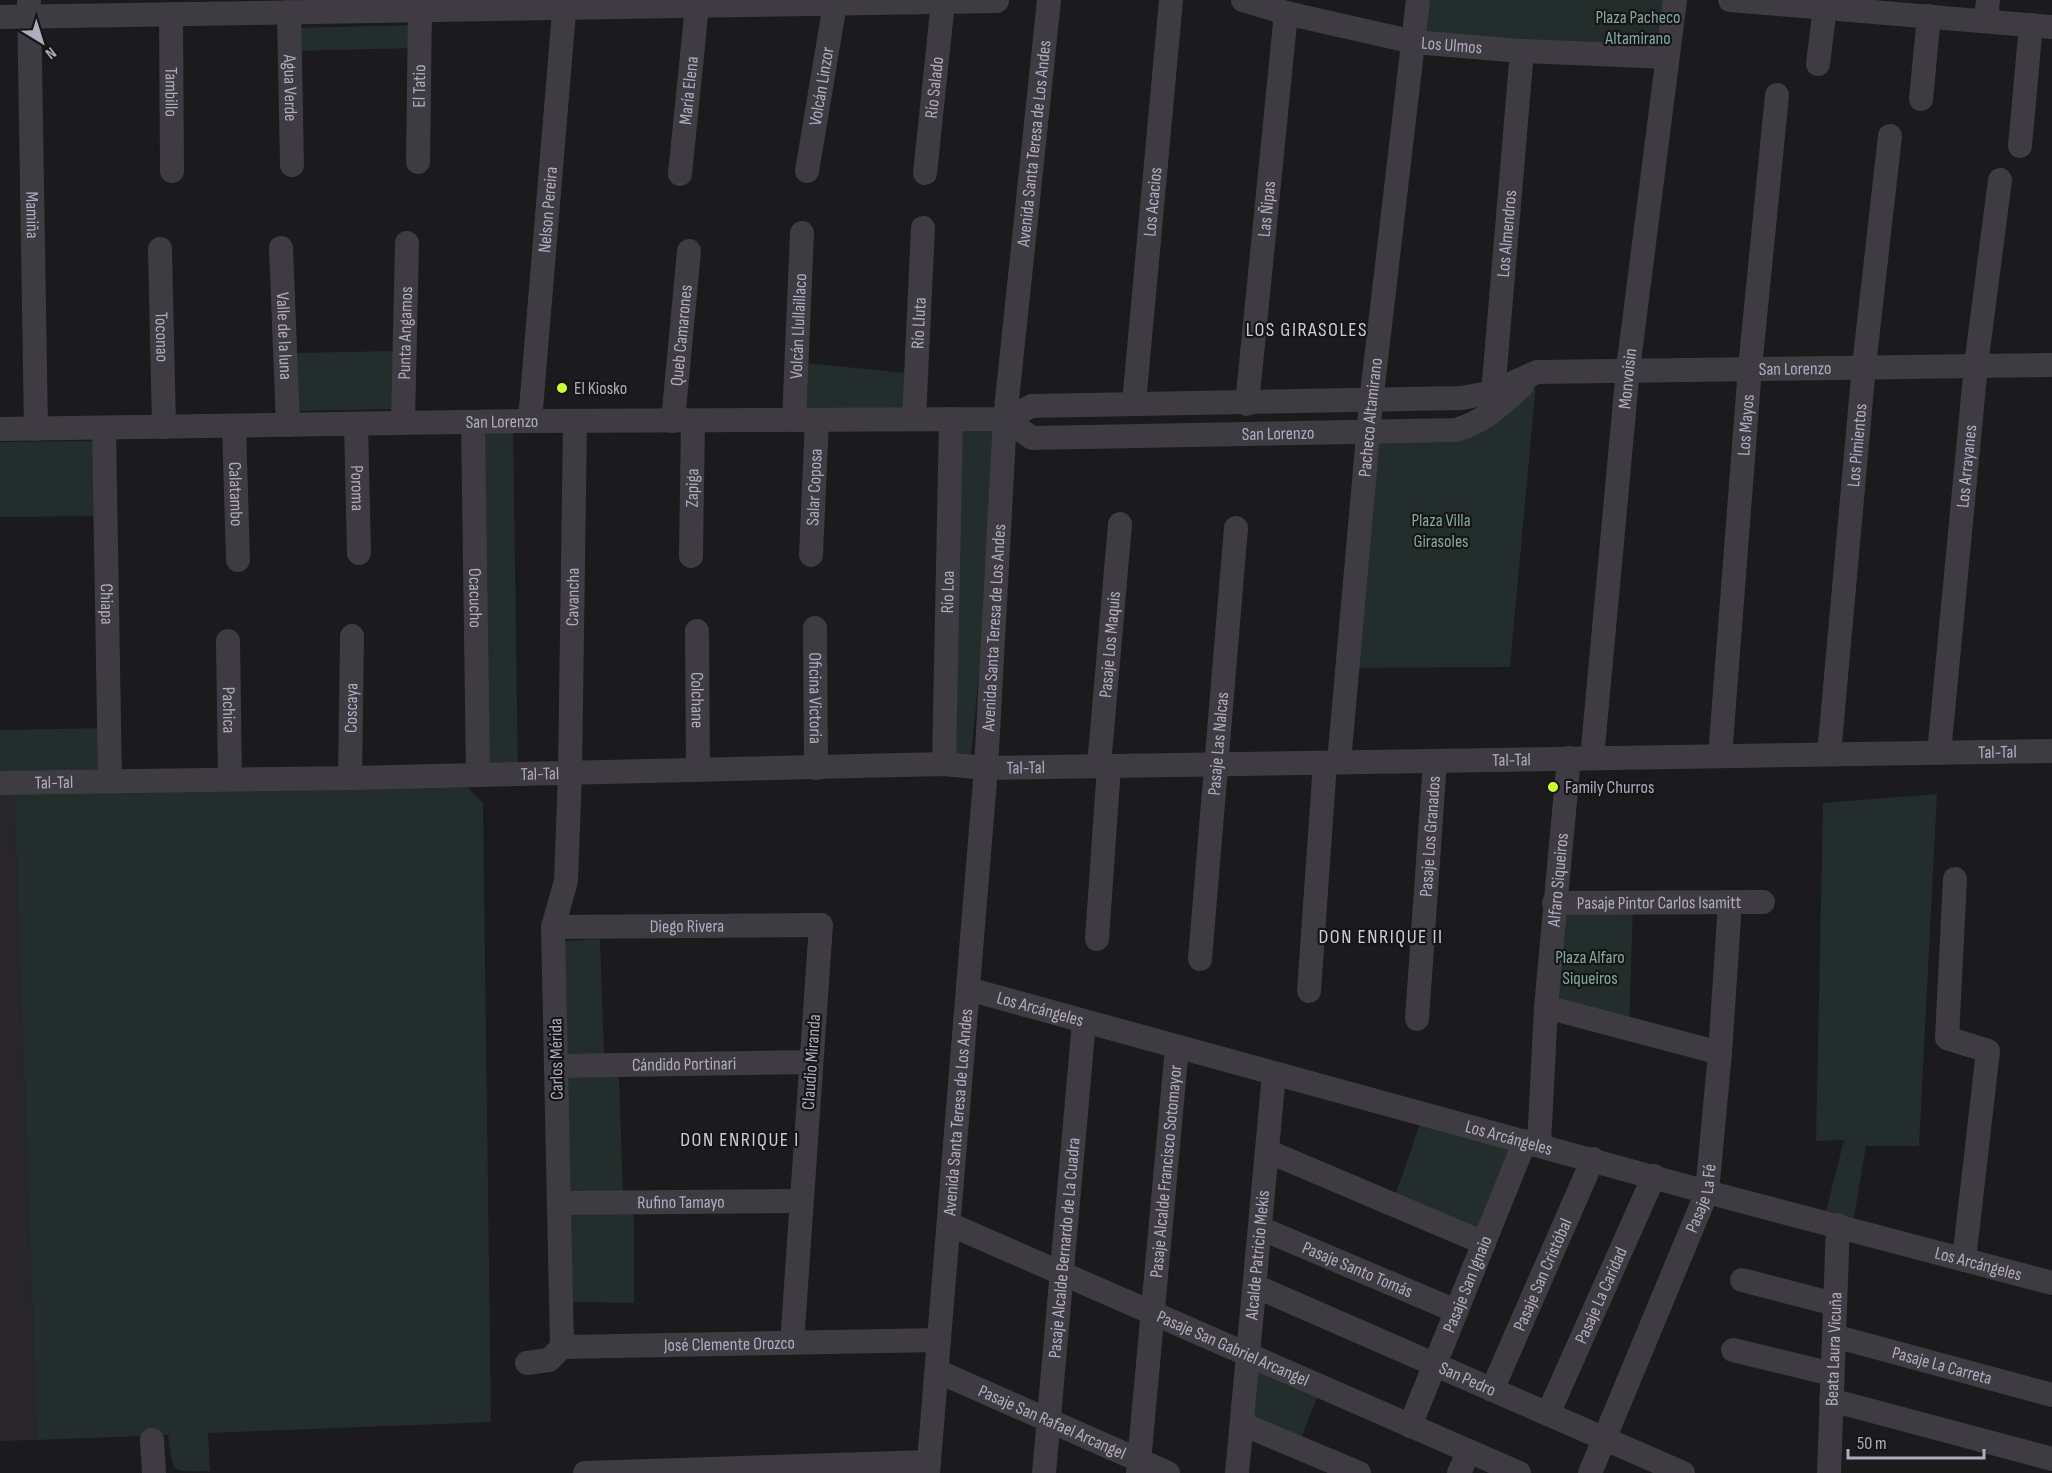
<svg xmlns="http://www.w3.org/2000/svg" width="2052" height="1473" font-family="'Sofia Sans Condensed',sans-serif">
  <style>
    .built { fill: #28262a }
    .green { fill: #232d2b }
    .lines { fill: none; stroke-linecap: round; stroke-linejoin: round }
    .minor { stroke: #3e3b42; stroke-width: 24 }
    .poi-dot { fill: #cbfe30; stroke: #161518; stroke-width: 2 }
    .labels { text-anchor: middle; stroke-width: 4.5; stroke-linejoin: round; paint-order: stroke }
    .park-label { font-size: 18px; fill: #82a99b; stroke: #161518 }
    .street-label { font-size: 18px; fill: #b0acbd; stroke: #161518 }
    .poi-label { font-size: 18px; fill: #b0acbd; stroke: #161518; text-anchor: start }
    .neighbourhood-label { font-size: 20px; letter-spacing: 1.5px; fill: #d1cdd8; stroke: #161518 }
  </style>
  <rect width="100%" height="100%" fill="#1b1a1d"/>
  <polygon class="built" points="14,794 37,1440 0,1441 0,795"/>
  <g class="green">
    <polygon points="1418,0 1674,0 1667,57 1414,42"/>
    <polygon points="414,25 414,48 295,51 295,28"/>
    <polygon points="393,351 394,409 298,411 297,353"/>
    <polygon points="796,362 916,374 914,419 794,420"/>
    <polygon points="1537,372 1510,667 1347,668 1368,431 1456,430"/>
    <polygon points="951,419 1005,419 971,754 951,753"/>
    <polygon points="473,422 513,422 518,774 478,774"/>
    <polygon points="100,441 101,516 0,517 0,442"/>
    <polygon points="110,728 110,780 0,783 0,730"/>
    <path d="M466,786l17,17 8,619 -283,11 2,38c-43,1 -36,2 -42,-36l-131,5 -23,-646z"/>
    <polygon points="1937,794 1919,1146 1866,1146 1854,1218 1826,1211 1844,1140 1816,1141 1823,803"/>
    <polygon points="1554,903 1633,905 1629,1030 1546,1007"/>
    <polygon points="600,939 604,1055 619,1079 623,1194 634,1218 634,1303 571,1302 563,941"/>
    <polygon points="1420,1124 1514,1150 1481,1236 1394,1199"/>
    <polygon points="1253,1364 1319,1393 1298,1445 1249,1423"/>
  </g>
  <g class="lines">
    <g class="minor">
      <path id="s1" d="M1243,0l43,13 128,29 108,9 145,6"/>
      <polyline points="1730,0 2052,27"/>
      <path id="s2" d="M29,2l7,427"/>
      <path id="s3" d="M289,12l3,153"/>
      <path id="s4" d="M171,14l1,157"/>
      <polyline points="0,17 997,1"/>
      <polyline points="1986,21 1988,0"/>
      <polyline points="1818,64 1825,7"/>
      <polyline points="1921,99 1929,16"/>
      <polyline points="2020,146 2031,25"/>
      <path id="s5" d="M418,162l2,-152"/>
      <path id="s6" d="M807,171l28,-167"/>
      <path id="s7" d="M925,173l18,-171"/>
      <path id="s8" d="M680,174l17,-168"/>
      <path id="s9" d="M281,248l7,177"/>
      <path id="s10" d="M160,249l4,178"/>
      <path id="s11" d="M1134,403l37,-403"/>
      <path id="s12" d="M1247,404l39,-391"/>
      <path id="s13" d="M1492,405l30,-354"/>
      <path id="s14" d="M914,419l9,-191"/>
      <path id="s15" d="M1005,419l27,19 424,-8c28,-8 45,-25 66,-44"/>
      <path id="s16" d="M794,420l8,-187"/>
      <path id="s17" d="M530,421l35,-421"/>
      <path id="s18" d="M673,421l16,-170"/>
      <path id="s19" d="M473,422l5,352"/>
      <path id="s20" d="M403,423l4,-180"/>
      <path id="s21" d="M356,424l3,129"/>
      <path id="s22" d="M234,426l4,134"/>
      <path id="s23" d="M104,428l6,352"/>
      <path id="s24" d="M0,429l530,-8 475,-2 27,-13 430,-8 31,-6 44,-20 515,-7"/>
      <path id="s25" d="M811,555l6,-135"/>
      <path id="s26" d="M691,556l2,-135"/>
      <path id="s27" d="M815,628l1,140"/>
      <path id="s28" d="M697,631l1,139"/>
      <path id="s29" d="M228,641l2,137"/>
      <path id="s30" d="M1939,753l37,-388 24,-185"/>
      <path id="s31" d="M1829,754l35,-388 26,-230"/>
      <path id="s32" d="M1720,756l30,-388 27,-273"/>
      <path id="s33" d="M1592,758l36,-389 47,-369"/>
      <path id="s34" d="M1339,762l32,-360 47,-402"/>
      <path id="s35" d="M944,764l7,-345"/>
      <path id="s36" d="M1099,766l21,-242"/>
      <path id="s37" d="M350,778l2,-142"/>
      <path id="s38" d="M0,783l350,-5 594,-14 42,4 1066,-17"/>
      <polyline points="1955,879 1947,1038 1988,1051 1964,1260"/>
      <path id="s39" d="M1554,903l209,-1"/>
      <path id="s40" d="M553,927l268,-2 -29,418"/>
      <polyline points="1097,939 1109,766"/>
      <path id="s41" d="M1200,959l36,-431"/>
      <path id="s42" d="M968,989l739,203 345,91"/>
      <polyline points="1309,991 1325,763"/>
      <polyline points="1546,1007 1720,1053"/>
      <path id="s43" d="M1417,1019l18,-258"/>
      <path id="s44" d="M556,1066l255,-4"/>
      <path id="s45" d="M1539,1145l7,-138 23,-249"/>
      <polyline points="1267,1151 1484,1243"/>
      <path id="s46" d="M559,1203l242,-2"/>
      <path id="s47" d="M949,1224l570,249"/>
      <path id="s48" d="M1260,1228l196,83"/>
      <polyline points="1742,1280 1835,1304"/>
      <path id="s49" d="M1255,1286l428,187"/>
      <path id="s50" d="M1834,1336l218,59"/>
      <path id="s51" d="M562,1347l-9,-420 13,-46 4,-108 5,-352"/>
      <polyline points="1733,1350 1832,1374"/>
      <path id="s52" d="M527,1363l22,-3 13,-13 377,-7"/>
      <path id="s53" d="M937,1371l231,102"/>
      <path id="s54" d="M1492,1390l101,-231"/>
      <polyline points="1831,1400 2052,1459"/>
      <path id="s55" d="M1548,1414l106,-238"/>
      <polyline points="1242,1424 1359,1473"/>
      <path id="s56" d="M1410,1426l115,-285"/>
      <polyline points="152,1440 154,1473"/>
      <polyline points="585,1473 929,1462"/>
      <path id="s57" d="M928,1473l58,-705 19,-349 44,-419"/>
      <path id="s58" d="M1044,1473l40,-451"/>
      <path id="s59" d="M1138,1473l39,-426"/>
      <path id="s60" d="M1237,1473l37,-399"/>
      <polyline points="1459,1473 1469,1451"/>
      <path id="s61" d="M1590,1473l117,-281 13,-139 10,-150"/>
      <path id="s62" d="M1829,1473l9,-248"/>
    </g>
  </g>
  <g class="poi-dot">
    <circle cx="562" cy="388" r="6"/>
    <circle cx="1553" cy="787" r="6"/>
  </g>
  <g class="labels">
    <g class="park-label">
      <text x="1638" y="23">Plaza Pacheco<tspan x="1638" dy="21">Altamirano</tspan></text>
      <text x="1441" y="526">Plaza Villa<tspan x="1441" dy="21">Girasoles</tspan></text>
      <text x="1590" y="963">Plaza Alfaro<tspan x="1590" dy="21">Siqueiros</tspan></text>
    </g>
    <g class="street-label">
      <text dy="6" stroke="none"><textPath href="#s1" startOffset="214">Los Ulmos</textPath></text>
      <text dy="6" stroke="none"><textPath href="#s5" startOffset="76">El Tatio</textPath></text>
      <text dy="6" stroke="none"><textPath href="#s6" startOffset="86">Volcán Linzor</textPath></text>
      <text dy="6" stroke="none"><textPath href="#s7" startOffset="86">Río Salado</textPath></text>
      <text dy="6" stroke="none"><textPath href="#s3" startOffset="76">Agua Verde</textPath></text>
      <text dy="6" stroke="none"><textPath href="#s8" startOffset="84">María Elena</textPath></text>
      <text dy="6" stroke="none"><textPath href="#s4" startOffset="78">Tambillo</textPath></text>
      <text dy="6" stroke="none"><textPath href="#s57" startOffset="1334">Avenida Santa Teresa de Los Andes</textPath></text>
      <text dy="6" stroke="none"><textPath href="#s11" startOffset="202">Los Acacios</textPath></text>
      <text dy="6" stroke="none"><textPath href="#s12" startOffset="196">Las Ñipas</textPath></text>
      <text dy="6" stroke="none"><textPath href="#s17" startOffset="212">Nelson Pereira</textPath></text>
      <text dy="6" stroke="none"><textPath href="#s2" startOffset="213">Mamiña</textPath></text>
      <text dy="6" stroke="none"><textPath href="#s13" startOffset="172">Los Almendros</textPath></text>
      <text dy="6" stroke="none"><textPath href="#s14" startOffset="96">Río Lluta</textPath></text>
      <text dy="6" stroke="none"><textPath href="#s16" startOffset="94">Volcán Llullaillaco</textPath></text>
      <text dy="6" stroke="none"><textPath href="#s20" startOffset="90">Punta Angamos</textPath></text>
      <text dy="6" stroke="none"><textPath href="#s9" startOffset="88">Valle de la luna</textPath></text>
      <text dy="6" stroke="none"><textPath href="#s18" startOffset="86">Queb Camarones</textPath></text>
      <text dy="6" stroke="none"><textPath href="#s10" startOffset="88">Toconao</textPath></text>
      <text dy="6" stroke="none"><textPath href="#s24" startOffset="1803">San Lorenzo</textPath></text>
      <text dy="6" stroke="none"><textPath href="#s33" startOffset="381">Monvoisin</textPath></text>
      <text dy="6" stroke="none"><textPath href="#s34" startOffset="346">Pacheco Altamirano</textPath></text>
      <text dy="6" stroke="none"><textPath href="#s24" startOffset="502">San Lorenzo</textPath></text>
      <text dy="6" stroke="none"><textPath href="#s32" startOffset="332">Los Mayos</textPath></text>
      <text dy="6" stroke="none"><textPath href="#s15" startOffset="279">San Lorenzo</textPath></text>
      <text dy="6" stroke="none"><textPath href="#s31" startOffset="310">Los Pimientos</textPath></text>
      <text dy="6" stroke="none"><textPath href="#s30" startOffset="288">Los Arrayanes</textPath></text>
      <text dy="6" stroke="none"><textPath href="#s25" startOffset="68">Salar Coposa</textPath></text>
      <text dy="6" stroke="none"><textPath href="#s26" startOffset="68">Zapiga</textPath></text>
      <text dy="6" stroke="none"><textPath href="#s21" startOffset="64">Poroma</textPath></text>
      <text dy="6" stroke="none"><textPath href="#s22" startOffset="68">Calatambo</textPath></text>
      <text dy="6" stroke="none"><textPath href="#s35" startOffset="172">Río Loa</textPath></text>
      <text dy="6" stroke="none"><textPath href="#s51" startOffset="752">Cavancha</textPath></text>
      <text dy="6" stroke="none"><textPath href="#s19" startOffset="176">Ocacucho</textPath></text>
      <text dy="6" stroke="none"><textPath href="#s23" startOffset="176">Chiapa</textPath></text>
      <text dy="6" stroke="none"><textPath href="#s57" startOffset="848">Avenida Santa Teresa de Los Andes</textPath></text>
      <text dy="6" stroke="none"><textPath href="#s36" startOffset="122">Pasaje Los Maquis</textPath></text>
      <text dy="6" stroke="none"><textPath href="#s27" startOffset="70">Oficina Victoria</textPath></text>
      <text dy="6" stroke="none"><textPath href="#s28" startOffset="69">Colchane</textPath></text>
      <text dy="6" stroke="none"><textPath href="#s37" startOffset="70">Coscaya</textPath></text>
      <text dy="6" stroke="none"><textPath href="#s29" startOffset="69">Pachica</textPath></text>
      <text dy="6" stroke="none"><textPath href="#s41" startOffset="216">Pasaje Las Nalcas</textPath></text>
      <text dy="6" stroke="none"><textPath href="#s38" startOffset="1998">Tal-Tal</textPath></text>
      <text dy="6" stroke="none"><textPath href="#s38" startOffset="1512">Tal-Tal</textPath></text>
      <text dy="6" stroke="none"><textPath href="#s38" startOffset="1026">Tal-Tal</textPath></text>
      <text dy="6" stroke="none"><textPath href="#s38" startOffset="540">Tal-Tal</textPath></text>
      <text dy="6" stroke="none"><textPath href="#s38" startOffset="54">Tal-Tal</textPath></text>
      <text dy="6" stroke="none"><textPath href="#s43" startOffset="183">Pasaje Los Granados</textPath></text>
      <text dy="6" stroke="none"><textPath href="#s45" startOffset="266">Alfaro Siqueiros</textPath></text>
      <text dy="6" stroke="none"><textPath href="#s39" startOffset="105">Pasaje Pintor Carlos Isamitt</textPath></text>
      <text dy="6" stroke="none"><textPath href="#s40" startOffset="134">Diego Rivera</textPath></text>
      <text dy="6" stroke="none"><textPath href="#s42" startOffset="75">Los Arcángeles</textPath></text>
      <text transform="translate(556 1059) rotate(-91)" y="6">Carlos Mérida</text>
      <text transform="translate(811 1062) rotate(-86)" y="6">Claudio Miranda</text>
      <text dy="6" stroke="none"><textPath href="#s44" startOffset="128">Cándido Portinari</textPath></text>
      <text dy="6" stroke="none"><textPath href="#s57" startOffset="362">Avenida Santa Teresa de Los Andes</textPath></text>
      <text dy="6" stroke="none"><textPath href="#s42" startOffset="561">Los Arcángeles</textPath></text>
      <text dy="6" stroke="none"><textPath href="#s59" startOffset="303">Pasaje Alcalde Francisco Sotomayor</textPath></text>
      <text dy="6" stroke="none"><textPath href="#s61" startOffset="297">Pasaje La Fé</textPath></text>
      <text dy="6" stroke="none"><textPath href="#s46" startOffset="122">Rufino Tamayo</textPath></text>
      <text dy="6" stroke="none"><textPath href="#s58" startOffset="226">Pasaje Alcalde Bernardo de La Cuadra</textPath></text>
      <text dy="6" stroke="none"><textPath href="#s60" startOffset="219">Alcalde Patricio Mekis</textPath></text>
      <text dy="6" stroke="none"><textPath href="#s42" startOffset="1047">Los Arcángeles</textPath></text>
      <text dy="6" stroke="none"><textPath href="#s48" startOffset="106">Pasaje Santo Tomás</textPath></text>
      <text dy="6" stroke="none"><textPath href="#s54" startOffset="126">Pasaje San Cristóbal</textPath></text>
      <text dy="6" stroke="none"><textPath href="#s56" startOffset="153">Pasaje San Ignaio</textPath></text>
      <text dy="6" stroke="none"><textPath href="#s55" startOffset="130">Pasaje La Caridad</textPath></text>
      <text dy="6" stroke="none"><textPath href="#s52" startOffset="208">José Clemente Orozco</textPath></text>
      <text dy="6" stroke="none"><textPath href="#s47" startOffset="310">Pasaje San Gabriel Arcangel</textPath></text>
      <text dy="6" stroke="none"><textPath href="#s62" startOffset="124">Beata Laura Vicuña</textPath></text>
      <text dy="6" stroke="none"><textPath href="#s50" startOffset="112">Pasaje La Carreta</textPath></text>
      <text dy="6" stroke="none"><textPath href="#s49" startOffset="232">San Pedro</textPath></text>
      <text dy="6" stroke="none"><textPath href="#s53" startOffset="126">Pasaje San Rafael Arcangel</textPath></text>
    </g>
    <g class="poi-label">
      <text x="574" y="394">El Kiosko</text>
      <text x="1565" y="793">Family Churros</text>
    </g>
    <g class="neighbourhood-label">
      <text x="1307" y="336">LOS GIRASOLES</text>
      <text x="1381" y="943">DON ENRIQUE II</text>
      <text x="740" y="1146">DON ENRIQUE I</text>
    </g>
  </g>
  <g transform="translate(42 42) rotate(142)" stroke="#161518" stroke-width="4.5" paint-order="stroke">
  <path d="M0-4.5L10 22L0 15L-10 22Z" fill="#b0acbd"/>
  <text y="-9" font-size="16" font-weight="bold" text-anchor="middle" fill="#b0acbd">N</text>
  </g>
  <path d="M1848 1449v9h136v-9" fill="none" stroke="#b0acbd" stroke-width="3"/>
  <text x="1857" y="1449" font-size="18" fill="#b0acbd" stroke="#161518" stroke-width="4.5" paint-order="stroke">50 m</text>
</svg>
